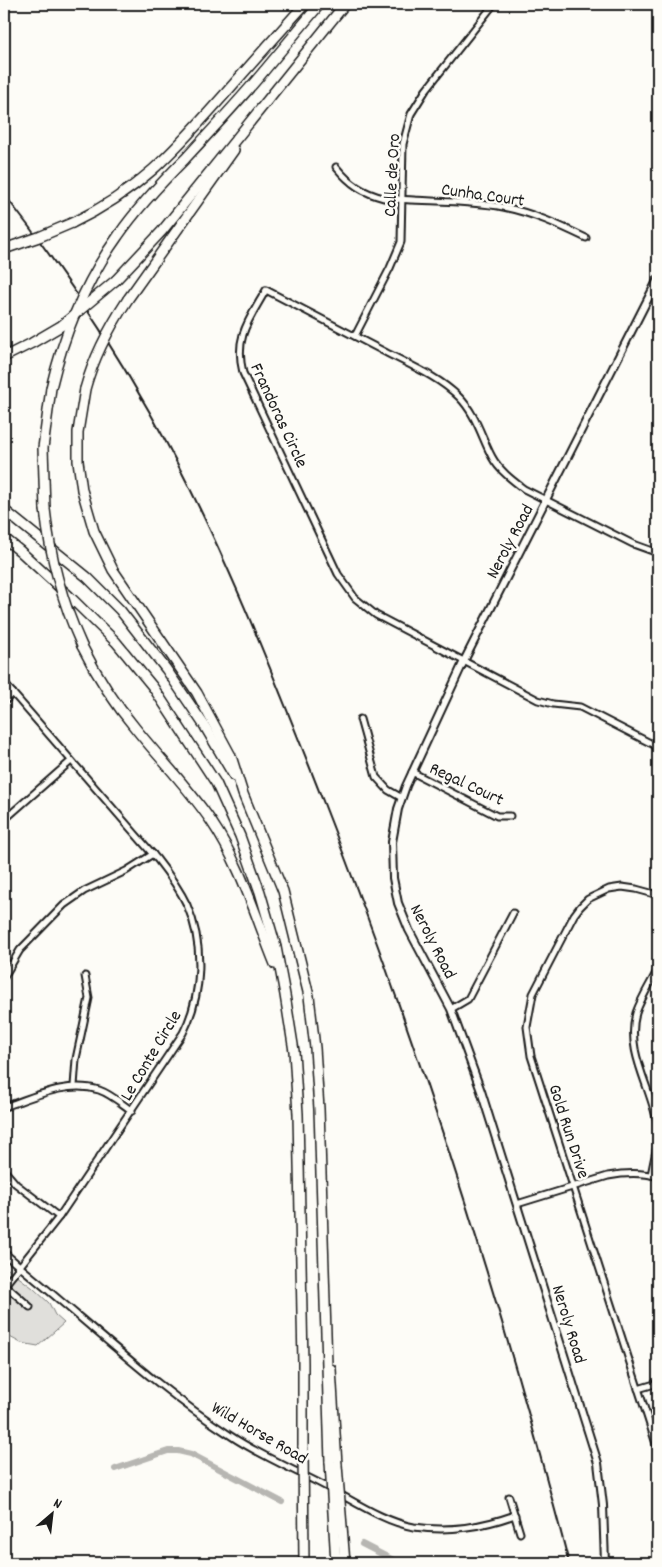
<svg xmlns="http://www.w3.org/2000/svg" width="662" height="1567" font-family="Dekko,sans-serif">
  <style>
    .green { fill: #e0dfdb; stroke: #7e7e7c }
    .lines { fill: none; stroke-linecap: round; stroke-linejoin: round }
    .canal { stroke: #b7b6b2; stroke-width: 6 }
    .minor-casing { stroke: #1c1c1c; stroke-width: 9 }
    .tertiary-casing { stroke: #1c1c1c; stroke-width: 10 }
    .motorway-casing { stroke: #1c1c1c; stroke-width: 12 }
    .minor { stroke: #fdfcf7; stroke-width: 5 }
    .tertiary { stroke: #fdfcf7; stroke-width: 6 }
    .motorway { stroke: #fdfcf7; stroke-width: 9 }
    .rail { stroke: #1c1c1c; stroke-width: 2 }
    .motorway-bridge-casing { stroke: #1c1c1c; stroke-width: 12; stroke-linecap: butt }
    .motorway-bridge { stroke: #fdfcf7; stroke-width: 9 }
    .labels { text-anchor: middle; stroke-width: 5; stroke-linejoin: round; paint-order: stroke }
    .street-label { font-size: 18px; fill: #1c1c1c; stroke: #fdfcf7 }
  </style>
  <rect width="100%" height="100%" fill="#fdfcf7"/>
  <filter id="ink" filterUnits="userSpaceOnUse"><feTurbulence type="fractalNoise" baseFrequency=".02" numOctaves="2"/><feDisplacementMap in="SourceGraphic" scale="10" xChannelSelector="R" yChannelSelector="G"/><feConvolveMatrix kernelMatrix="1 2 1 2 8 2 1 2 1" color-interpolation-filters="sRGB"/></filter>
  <g filter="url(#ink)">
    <polygon class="green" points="4,1266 33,1288 49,1303 55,1315 64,1323 38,1346 21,1343 4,1334"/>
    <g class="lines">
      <g class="canal">
        <polyline points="115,1469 168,1451 178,1451 191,1454 282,1502"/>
        <polyline points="362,1544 399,1563"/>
      </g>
      <g class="minor-casing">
        <g id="minor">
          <path d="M336,167c14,17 27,26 48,31 40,4 80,2 119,9 30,6 56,18 83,31"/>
          <polyline points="355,336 390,268 401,242 403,144 411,114 426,90 494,4"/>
          <path d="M658,553l-25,-9 -109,-55c-12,-9 -25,-19 -32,-32 -11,-21 -16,-43 -33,-60 -20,-20 -49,-32 -74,-45 -40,-21 -79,-41 -119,-62 -17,30 -32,47 -23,83l95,201 17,24 21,17 162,85 15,4 27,3 78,40"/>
          <path d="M4,683l153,176c11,14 22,29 30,46 17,39 16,89 -4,128l-124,184 -54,68 25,22"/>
          <polyline points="4,702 13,693"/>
          <polyline points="360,719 376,777 388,790 402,798"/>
          <polyline points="412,772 497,816 510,816"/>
          <polyline points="4,820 71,761"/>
          <polyline points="658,895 636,889 622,887 609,889 588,899 580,907 574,915 533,994 527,1027 531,1056 658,1450"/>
          <path d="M658,969c-7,14 -17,29 -22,44 -11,41 17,76 22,115"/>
          <polyline points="4,977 20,950 64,905 84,891 126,871 153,854"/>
          <polyline points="451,1009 468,999 513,913"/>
          <polyline points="74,1086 76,1059 89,998 85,976"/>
          <path d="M4,1107c30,-10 63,-27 95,-17 12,4 23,14 33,21"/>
          <polyline points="4,1170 16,1184 59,1217"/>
          <polyline points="651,1175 658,1141"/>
          <path d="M517,1204l91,-28c17,-3 34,-4 50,1"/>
          <path d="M19,1266c70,57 136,121 212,170 28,19 64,34 94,50 27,14 59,36 89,41 36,5 67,0 101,-12"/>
          <polyline points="638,1389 658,1383"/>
          <polyline points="509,1497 520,1533"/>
        </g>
      </g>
      <g class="tertiary-casing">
        <g id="tertiary">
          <polyline points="4,1253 19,1266"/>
          <polyline points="605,1563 603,1505 598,1463 481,1091 451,1009 409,930 398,903 393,878 392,842 398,809 406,786 464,661 658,279"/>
        </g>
      </g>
      <g class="motorway-casing">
        <g id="motorway">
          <polyline points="264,71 320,4"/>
          <path d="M72,223c69,-33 103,-73 152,-128 27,-31 54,-61 81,-91"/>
          <polyline points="116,280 162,231 345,4"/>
          <polyline points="128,299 234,150"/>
          <polyline points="4,357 32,343 61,326"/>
          <polyline points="85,389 78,432 78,461 82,490 94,531 113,570 197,693 231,756 243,794 283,891 309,996 315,1048 319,1109 330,1462"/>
          <polyline points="45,509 43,448 51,388"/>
          <polyline points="4,510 87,577 120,610 166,669 204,725 234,776"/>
          <polyline points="4,538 20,551 69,596 116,642 153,687 216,783 240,836 260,892 276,947 285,995 294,1051 298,1114 303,1363 303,1447"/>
          <path d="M82,646c15,30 33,58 54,83 25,31 53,59 75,92 30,44 44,94 64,143"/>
          <polyline points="331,1369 337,1465"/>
        </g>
      </g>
      <use href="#minor" class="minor"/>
      <use href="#tertiary" class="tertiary"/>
      <use href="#motorway" class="motorway"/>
      <path class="rail" d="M4,194c54,69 102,141 145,217 70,124 122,258 174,390 98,249 179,504 246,762"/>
      <g class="motorway-bridge-casing">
        <g id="motorway-bridge">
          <polyline points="4,249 39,237 72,223"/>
          <polyline points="61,326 116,280"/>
          <path d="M51,388c13,-55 34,-106 67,-152 19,-28 43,-53 67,-77 27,-29 54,-58 79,-88"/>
          <path d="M85,389c9,-33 24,-61 43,-90"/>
          <path d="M45,509c5,48 17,93 37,137"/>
          <polyline points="303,1447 304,1563"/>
          <polyline points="330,1462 336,1563"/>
          <polyline points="337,1465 345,1563"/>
        </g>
      </g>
      <use href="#motorway-bridge" class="motorway-bridge"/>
    </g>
  </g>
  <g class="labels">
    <g class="street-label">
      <text transform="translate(391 175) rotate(-87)" y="6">Calle de Oro</text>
      <text transform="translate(483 194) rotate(8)" y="6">Cunha Court</text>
      <text transform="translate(280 415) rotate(65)" y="6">Frandoras Circle</text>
      <text transform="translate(509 541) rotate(-62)" y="6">Neroly Road</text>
      <text transform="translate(467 783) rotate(25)" y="6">Regal Court</text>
      <text transform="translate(434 941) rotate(63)" y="6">Neroly Road</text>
      <text transform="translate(150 1055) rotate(-59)" y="6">Le Conte Circle</text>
      <text transform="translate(570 1131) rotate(72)" y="6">Gold Run Drive</text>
      <text transform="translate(570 1324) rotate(73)" y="6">Neroly Road</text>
      <text transform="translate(260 1432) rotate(30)" y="6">Wild Horse Road</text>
    </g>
  </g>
  <rect width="662" height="1567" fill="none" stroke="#fdfcf7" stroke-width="20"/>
  <rect x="10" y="10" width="642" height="1547" fill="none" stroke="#1c1c1c" stroke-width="2" filter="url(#ink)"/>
  <g transform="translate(52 1514) rotate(28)" stroke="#fdfcf7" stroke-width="4" paint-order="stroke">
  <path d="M0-4L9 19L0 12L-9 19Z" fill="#1c1c1c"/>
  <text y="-8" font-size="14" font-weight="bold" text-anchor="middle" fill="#1c1c1c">N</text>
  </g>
</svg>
